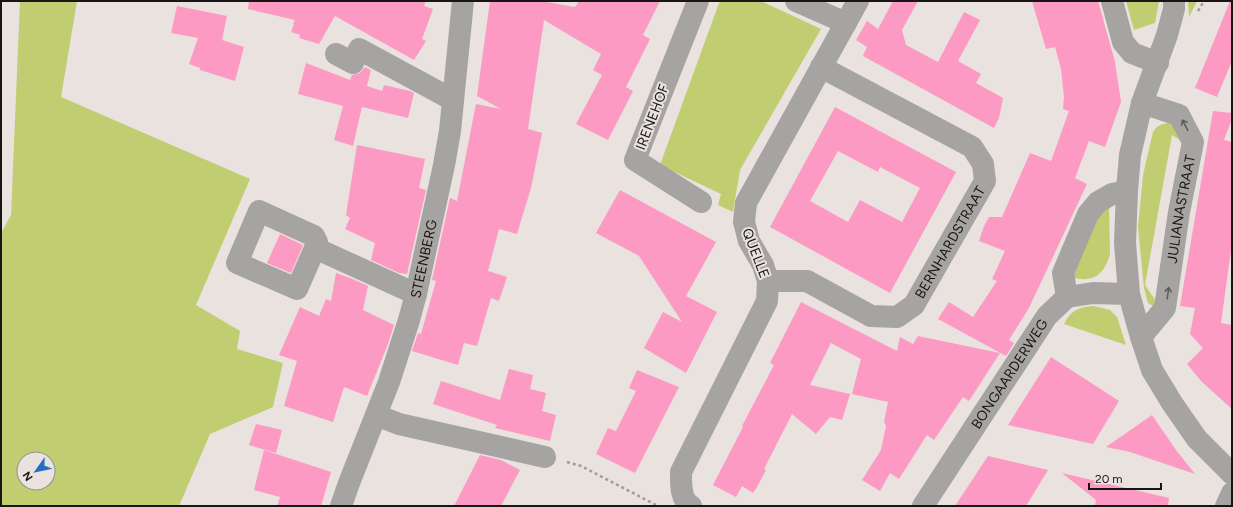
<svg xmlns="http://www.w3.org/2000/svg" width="1233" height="507" font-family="Figtree,sans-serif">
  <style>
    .green { fill: #c1cd71; fill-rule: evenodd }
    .building { fill: #fc9ac3; fill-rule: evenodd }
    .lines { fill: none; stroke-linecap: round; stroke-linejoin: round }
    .path { stroke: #a29d9a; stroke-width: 2.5; stroke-dasharray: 3 3; stroke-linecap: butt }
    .minor { stroke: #a6a4a2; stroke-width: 22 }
    .oneway { stroke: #5f5d5c }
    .labels { text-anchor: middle; stroke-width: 4; stroke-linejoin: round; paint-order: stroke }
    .street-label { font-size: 14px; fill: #181615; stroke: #e9e2de }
  </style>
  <rect width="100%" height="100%" fill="#e9e2de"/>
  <g class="green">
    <path d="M20,1h57l-16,96 189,82 -54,126 44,26 -3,18 46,14 -10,44 -63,27 -31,72h-178v-273l10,-18zM24,459h24v24h-24z"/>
    <polygon points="722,1 761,1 821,29 740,170 733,212 718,205 721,194 660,165 719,3"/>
    <polygon points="1126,1 1159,1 1155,23 1134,30"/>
    <polygon points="1188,1 1197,1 1189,17"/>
    <path d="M1168,123l4,1 13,19 -13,-8 -27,150 13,19 -5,2 -5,-3 -4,-15 -6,-61 5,-52 10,-43c3,-6 8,-8 15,-9z"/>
    <path d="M1109,205l1,49c-5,20 -18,30 -38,23l26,-67z"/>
    <path d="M1094,306l16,4 7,7 9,28 -62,-21c7,-14 15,-17 30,-18z"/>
  </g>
  <g class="building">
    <polygon points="249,1 426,1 424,6 433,9 422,39 426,41 414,60 335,16 319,44 299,38 300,35 291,32 294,24 293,24 295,20 248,9"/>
    <polygon points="490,1 547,1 547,2 575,7 579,1 660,1 643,35 650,39 626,87 633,91 608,140 576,124 602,75 593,70 601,54 544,20 528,129 542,133 531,188 517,234 499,229 488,271 507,277 499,301 491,298 477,346 464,343 458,365 412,351 418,333 421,334 436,281 432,280 450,198 457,201 476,104 501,109 477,96"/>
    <polygon points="893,1 918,1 902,30 906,45 938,62 964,12 980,20 958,61 981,74 976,83 1003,98 999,118 994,128 863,56 867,47 856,40 867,21 878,29"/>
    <polygon points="1032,1 1098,1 1115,62 1121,102 1105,147 1089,141 1075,178 1087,184 1029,308 1009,340 1014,343 1006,356 938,319 949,302 973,317 997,281 992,279 1005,251 979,241 984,226 989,217 1002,217 1030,153 1051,161 1069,111 1063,109 1064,97 1061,69 1055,47 1046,49"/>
    <polygon points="1230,1 1232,1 1232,61 1217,97 1195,88"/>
    <polygon points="177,6 227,16 222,40 244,47 235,81 200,70 200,68 189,64 198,38 171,33"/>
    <polygon points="306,63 350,80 352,75 360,73 365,67 371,70 367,86 382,91 384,85 410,91 414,93 408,118 362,107 353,146 334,140 343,106 298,94"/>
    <path d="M835,107l121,65 -66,121 -120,-66zM838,151l40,21 2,-5 40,21 -18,34 -42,-22 -12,22 -38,-21z"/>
    <polygon points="1213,111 1232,113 1232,119 1224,140 1232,142 1232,243 1221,323 1232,325 1232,409 1202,382 1187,364 1203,348 1190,334 1195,308 1180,306"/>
    <polygon points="357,145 425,159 419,188 426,190 407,274 399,273 371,260 375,243 345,229 350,218 346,215"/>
    <polygon points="620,190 716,242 686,296 717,312 686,373 644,348 663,312 682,322 639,256 596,233"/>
    <polygon points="280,234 303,245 291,273 267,263"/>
    <polygon points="336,273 350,278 368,286 363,310 394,325 388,344 367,396 344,387 333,422 284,406 297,361 279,355 300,307 319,316 326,299 331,301"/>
    <polygon points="801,302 897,351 900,337 913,344 918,336 1000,353 969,401 963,397 934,440 927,435 899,479 890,473 880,491 862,480 881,450 886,426 884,422 888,402 852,394 861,359 831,343 810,385 850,394 842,420 830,417 816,434 792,414 764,469 766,470 757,487 753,493 742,486 736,497 713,485 743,427 742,426 774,365 770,363"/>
    <polygon points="1051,357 1119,401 1093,444 1008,425"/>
    <polygon points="509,369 533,375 530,389 546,393 542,411 556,415 550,441 495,428 497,425 433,404 441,381 500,400"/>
    <polygon points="637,370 679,387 635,473 596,454 608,428 616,431 636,391 629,388"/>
    <polygon points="1152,415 1176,450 1195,474 1130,452 1106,447"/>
    <polygon points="256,424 282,430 276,453 249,445"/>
    <polygon points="264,450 331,472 321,506 277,506 280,497 254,490"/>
    <polygon points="480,455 501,460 520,470 501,506 454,506"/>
    <polygon points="988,456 1048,470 1026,506 955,506"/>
    <polygon points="1062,473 1169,498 1168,506 1095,506 1096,500"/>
  </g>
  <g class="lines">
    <g class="path">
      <polyline points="1198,11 1204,1"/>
      <polyline points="567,462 581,466 658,506"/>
    </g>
    <g class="minor">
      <polyline points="698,1 635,160 701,202"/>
      <polyline points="796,1 846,23"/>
      <polyline points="1112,1 1123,42 1132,53 1158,63"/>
      <polyline points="1174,1 1174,9 1167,35 1142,103 1130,155 1127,191 1125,243 1129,294 1141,337 1152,370 1172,403 1197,439 1232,474"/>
      <polyline points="336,54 353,63 359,49 453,100"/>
      <polyline points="315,248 297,289 237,263 259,211 314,236 317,242 315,248 416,294"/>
      <path id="s1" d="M768,281h39l64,35 26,1 17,-12 71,-124 -2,-17 -11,-17 -151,-80"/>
      <polyline points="1067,297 1063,273 1088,214 1098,202 1112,194 1127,191"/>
      <path id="s2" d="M1141,337l24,-29 14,-96 14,-70 -14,-27 -37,-12"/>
      <polyline points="376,415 399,424 545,457"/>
      <path id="s3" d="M341,506l8,-23 40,-101 20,-62 7,-26 28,-129 6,-34 13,-130"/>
      <path d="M691,506c-11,-6 -10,-23 -10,-34l86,-171 1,-20 -5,-16 -14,-24 -5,-19 2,-19 112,-202"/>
      <path id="s4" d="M923,506l124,-190 20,-19 26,-4 36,1"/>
      <polyline points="1226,506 1232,493"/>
    </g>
  </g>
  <defs><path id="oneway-shaft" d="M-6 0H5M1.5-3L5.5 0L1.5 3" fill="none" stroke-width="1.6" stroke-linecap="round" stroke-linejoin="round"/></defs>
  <g class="oneway">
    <use href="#oneway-shaft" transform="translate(1185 125) rotate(-118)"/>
    <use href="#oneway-shaft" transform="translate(1168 293) rotate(-82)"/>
  </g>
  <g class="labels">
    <g class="street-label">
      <text transform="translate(652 117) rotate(-69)" y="5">IRENEHOF</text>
      <text dy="5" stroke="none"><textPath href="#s2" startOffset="138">JULIANASTRAAT</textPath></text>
      <text dy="5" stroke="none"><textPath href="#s1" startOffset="231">BERNHARDSTRAAT</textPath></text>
      <text transform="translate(756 253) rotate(69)" y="5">QUELLE</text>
      <text dy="5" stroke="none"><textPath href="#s3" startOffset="261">STEENBERG</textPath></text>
      <text dy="5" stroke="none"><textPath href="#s4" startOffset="158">BONGAARDERWEG</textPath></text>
    </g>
  </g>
  <rect width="1233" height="507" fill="none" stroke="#181615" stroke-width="4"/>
  <g transform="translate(36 471) rotate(237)"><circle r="19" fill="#e9e2de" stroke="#95908e"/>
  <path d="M0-3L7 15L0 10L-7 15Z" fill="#2270bf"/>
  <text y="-6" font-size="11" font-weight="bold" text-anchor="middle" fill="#181615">N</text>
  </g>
  <path d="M1089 483v6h72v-6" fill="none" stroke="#181615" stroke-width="2"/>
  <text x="1095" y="483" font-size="12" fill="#181615" stroke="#e9e2de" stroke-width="3" paint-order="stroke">20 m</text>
</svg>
